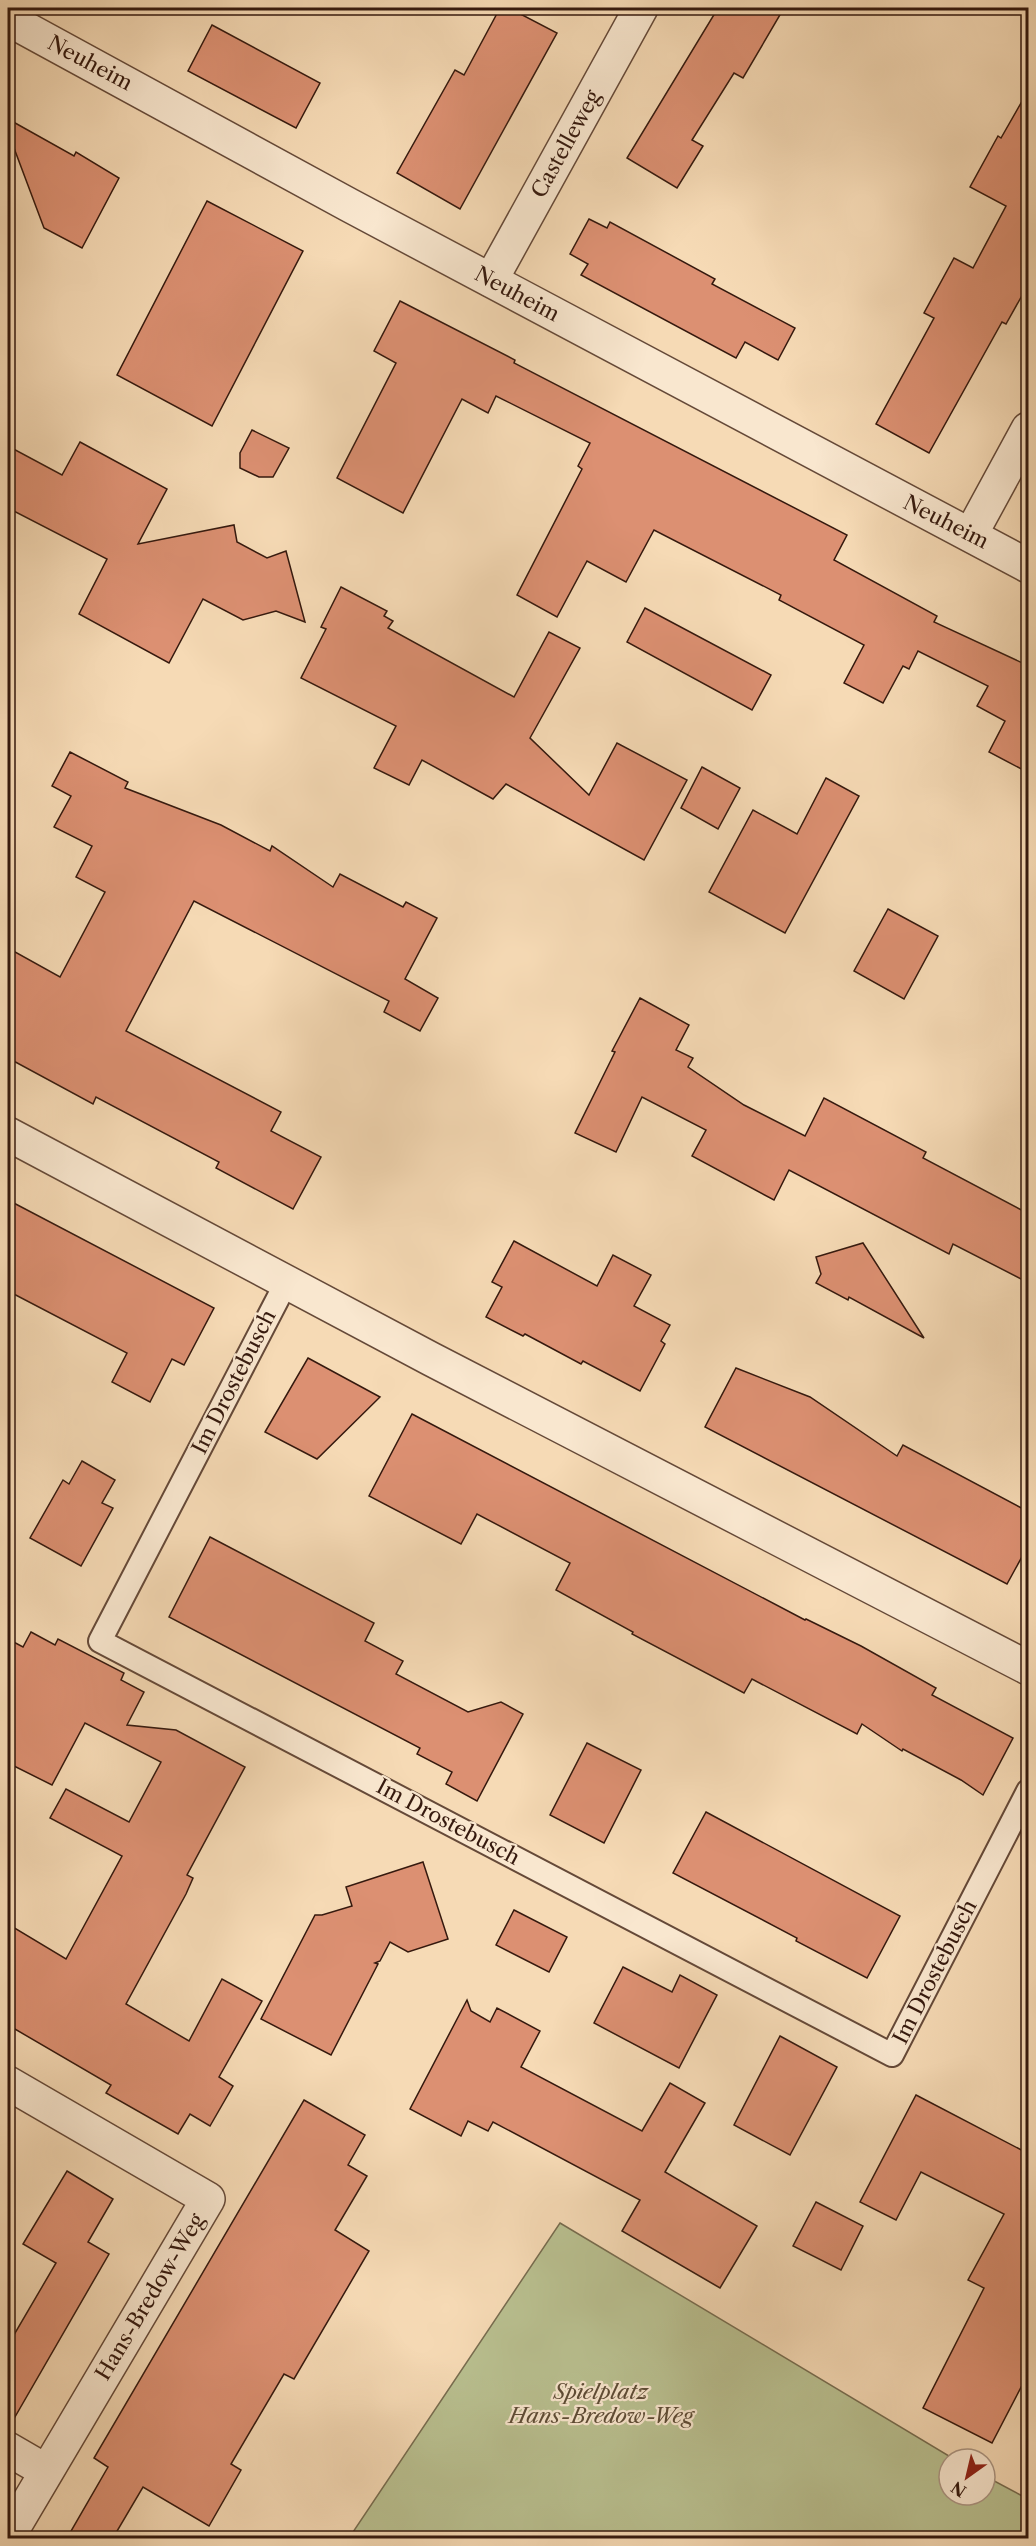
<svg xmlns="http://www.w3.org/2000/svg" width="1036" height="2546" font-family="'Libre Caslon Text',serif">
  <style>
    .green { fill: #b9c090; stroke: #776c4f; stroke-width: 1.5 }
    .building { fill: #dc9072; stroke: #35190e; stroke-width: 1.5 }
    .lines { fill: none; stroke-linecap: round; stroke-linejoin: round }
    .lane-casing { stroke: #654938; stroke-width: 26 }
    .street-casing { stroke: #654938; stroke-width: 36 }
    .lane { stroke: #f9e7cf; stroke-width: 22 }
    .street { stroke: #f9e7cf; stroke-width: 33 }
    .labels { text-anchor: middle; stroke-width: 4.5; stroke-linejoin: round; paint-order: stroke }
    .street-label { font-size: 21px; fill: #35190e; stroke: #f9e7cf }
    .park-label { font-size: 21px; font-style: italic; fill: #5d4b35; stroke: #f9e7cf }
  </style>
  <rect width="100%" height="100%" fill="#f6dab5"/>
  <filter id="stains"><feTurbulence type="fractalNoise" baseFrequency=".00333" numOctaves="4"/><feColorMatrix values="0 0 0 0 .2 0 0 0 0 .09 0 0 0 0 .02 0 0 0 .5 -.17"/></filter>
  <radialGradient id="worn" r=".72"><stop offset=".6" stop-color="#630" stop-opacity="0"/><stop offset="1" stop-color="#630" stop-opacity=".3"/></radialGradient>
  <polygon class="green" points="560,2223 954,2459 949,2459 949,2495 985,2495 985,2476 1028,2499 1028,2538 349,2538"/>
  <g class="building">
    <polygon points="500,8 509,8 557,33 460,209 397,173 455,70 464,75"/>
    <polygon points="718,8 784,8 743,78 734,73 692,140 703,146 677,188 627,158"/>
    <polygon points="212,25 320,83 296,128 188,71"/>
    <polygon points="1029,89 1029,283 1006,324 1002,322 929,453 876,424 934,318 924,313 954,258 973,268 1006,206 970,187 998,136 1001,138"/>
    <polygon points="8,119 74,156 76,152 119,178 82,248 44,228 8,132"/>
    <polygon points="207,201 303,251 212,426 117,375"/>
    <polygon points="589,219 607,228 610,222 715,279 712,284 795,328 778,360 745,342 736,358 581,275 588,264 570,254"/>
    <polygon points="400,301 515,360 514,363 847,535 834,560 937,616 934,622 1029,666 1029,773 989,752 1005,721 977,706 988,686 918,651 909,669 903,666 883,703 844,683 864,645 779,600 781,595 654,530 626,582 587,561 557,617 517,595 582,469 578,466 590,443 496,396 488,413 462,399 403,513 337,478 396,363 374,351"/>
    <polygon points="252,430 289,448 273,477 259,477 240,468 240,453"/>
    <polygon points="80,442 167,489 138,544 234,525 237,542 267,558 286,551 305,622 276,611 243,620 203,599 169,663 79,614 107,559 8,508 8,446 62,475"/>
    <polygon points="341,587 387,611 384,616 393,621 388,628 514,697 549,632 580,648 530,738 589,795 617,743 687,780 644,860 506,784 493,799 422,760 409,785 374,768 396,726 301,678 326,629 321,627"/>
    <polygon points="645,608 771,675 752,710 627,642"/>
    <polygon points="70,752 128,782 125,788 221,825 270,851 272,846 333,887 340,874 403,907 406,902 437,918 405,979 438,998 420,1031 384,1012 389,1001 194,901 126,1031 281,1112 271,1131 321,1157 293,1209 216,1168 219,1162 96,1097 93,1104 8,1058 8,948 60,977 105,892 76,877 92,846 54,827 71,796 52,786"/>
    <polygon points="702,767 740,788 718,829 681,808"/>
    <polygon points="826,778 859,796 785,933 709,892 753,810 797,834"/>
    <polygon points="888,909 938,936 904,999 854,971"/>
    <polygon points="640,998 689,1025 676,1050 693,1058 688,1067 744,1105 805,1136 824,1098 926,1152 923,1158 1029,1214 1029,1283 953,1244 949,1254 789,1170 774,1200 692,1156 706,1130 642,1097 616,1152 575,1133 615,1052 612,1051"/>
    <polygon points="8,1200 214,1308 184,1365 172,1359 150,1402 112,1382 127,1353 8,1291"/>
    <polygon points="514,1241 597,1286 613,1255 651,1275 634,1306 670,1325 661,1341 665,1344 640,1391 583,1361 581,1364 525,1334 523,1336 486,1317 502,1287 492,1282"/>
    <polygon points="863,1243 924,1338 849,1297 848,1300 816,1283 821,1274 816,1257"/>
    <polygon points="308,1358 380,1397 317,1459 265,1432"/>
    <polygon points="736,1368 810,1397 897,1456 903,1445 1029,1512 1029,1544 1007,1584 705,1427"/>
    <polygon points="412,1414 805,1620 806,1619 861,1646 936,1688 932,1695 1013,1738 983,1795 961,1780 903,1749 902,1751 862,1724 857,1734 752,1679 744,1693 632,1634 633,1632 556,1590 570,1563 477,1514 461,1544 369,1496"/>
    <polygon points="82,1461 115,1480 102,1503 113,1508 81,1566 30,1538 63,1480 69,1484"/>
    <polygon points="210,1537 374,1623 365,1641 403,1661 396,1674 468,1712 501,1702 523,1714 477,1801 446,1784 452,1772 417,1754 420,1748 169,1617"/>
    <polygon points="31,1632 55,1645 58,1639 124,1673 121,1680 144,1692 127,1725 176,1730 245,1767 187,1875 193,1878 186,1894 126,2004 189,2041 222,1979 262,2001 219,2077 233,2086 210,2126 190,2114 178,2134 106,2093 111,2085 8,2025 8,1924 66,1959 122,1856 50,1818 66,1789 129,1822 161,1762 85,1723 52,1785 8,1763 8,1639 23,1647"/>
    <polygon points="587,1743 641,1770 604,1843 550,1815"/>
    <polygon points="706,1812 900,1916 867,1978 796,1941 797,1938 673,1873"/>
    <polygon points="423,1862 448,1939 408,1952 390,1942 380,1961 375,1963 378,1964 331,2055 261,2019 315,1915 322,1915 352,1906 346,1887"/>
    <polygon points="514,1910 567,1937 549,1972 496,1945"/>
    <polygon points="623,1967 672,1992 680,1975 717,1995 679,2068 594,2023"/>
    <polygon points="467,2000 471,2011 490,2022 497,2008 540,2031 521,2067 642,2131 670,2083 705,2103 665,2172 757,2226 720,2288 622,2231 640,2200 493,2122 488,2131 468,2121 461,2136 410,2109"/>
    <polygon points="780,2036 837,2067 790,2155 734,2125"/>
    <polygon points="916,2095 1029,2154 1029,2372 992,2443 923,2408 984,2288 968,2280 1004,2214 921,2172 896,2220 860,2202"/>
    <polygon points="304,2100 365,2135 348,2165 367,2176 335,2230 369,2251 294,2379 284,2374 231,2464 241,2470 209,2526 143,2487 113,2538 67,2538 108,2467 94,2458"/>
    <polygon points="67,2171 113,2199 88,2242 109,2254 8,2429 8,2345 56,2263 23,2244"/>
    <polygon points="816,2202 863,2226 841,2270 793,2246"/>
  </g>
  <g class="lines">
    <g class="lane-casing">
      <polyline id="lane" points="287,1281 100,1641 892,2055 1028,1791"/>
    </g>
    <g class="street-casing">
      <g id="street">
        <polyline points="8,19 349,205 1028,566"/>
        <polyline points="491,280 641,8"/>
        <polyline points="971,534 1028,429"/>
        <polyline points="8,1134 431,1359 1028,1668"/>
        <polyline points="8,2083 208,2199 8,2537"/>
        <polyline points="8,2449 46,2471"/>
      </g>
    </g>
    <use href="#lane" class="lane"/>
    <use href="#street" class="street"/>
  </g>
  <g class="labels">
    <g class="street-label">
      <text transform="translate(90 63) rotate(28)" y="7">Neuheim</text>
      <text transform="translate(566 144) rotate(-61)" y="7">Castelleweg</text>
      <text transform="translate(517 294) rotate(28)" y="7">Neuheim</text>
      <text transform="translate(946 522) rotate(27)" y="7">Neuheim</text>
      <text transform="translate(234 1382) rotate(-63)" y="7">Im Drostebusch</text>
      <text transform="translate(448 1822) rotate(28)" y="7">Im Drostebusch</text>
      <text transform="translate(935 1972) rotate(-63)" y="7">Im Drostebusch</text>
      <text transform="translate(150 2297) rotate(-59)" y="7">Hans-Bredow-Weg</text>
    </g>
    <g class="park-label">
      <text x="601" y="2399">Spielplatz<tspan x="601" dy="24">Hans-Bredow-Weg</tspan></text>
    </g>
  </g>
  <rect width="1036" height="2546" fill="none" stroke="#f6dab5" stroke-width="30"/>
  <rect x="9" y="9" width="1018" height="2528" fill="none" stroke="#35190e" stroke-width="3"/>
  <rect x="15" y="15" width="1006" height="2516" fill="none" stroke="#35190e" stroke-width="1.5"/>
  <g transform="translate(967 2477) rotate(214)"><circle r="28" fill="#f9e7cf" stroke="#ab9582" stroke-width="1.5"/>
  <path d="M0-4.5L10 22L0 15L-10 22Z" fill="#8f2418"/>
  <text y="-9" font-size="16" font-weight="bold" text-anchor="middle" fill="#35190e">N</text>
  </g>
  <rect width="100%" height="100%" filter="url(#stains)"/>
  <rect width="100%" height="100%" fill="url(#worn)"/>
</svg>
